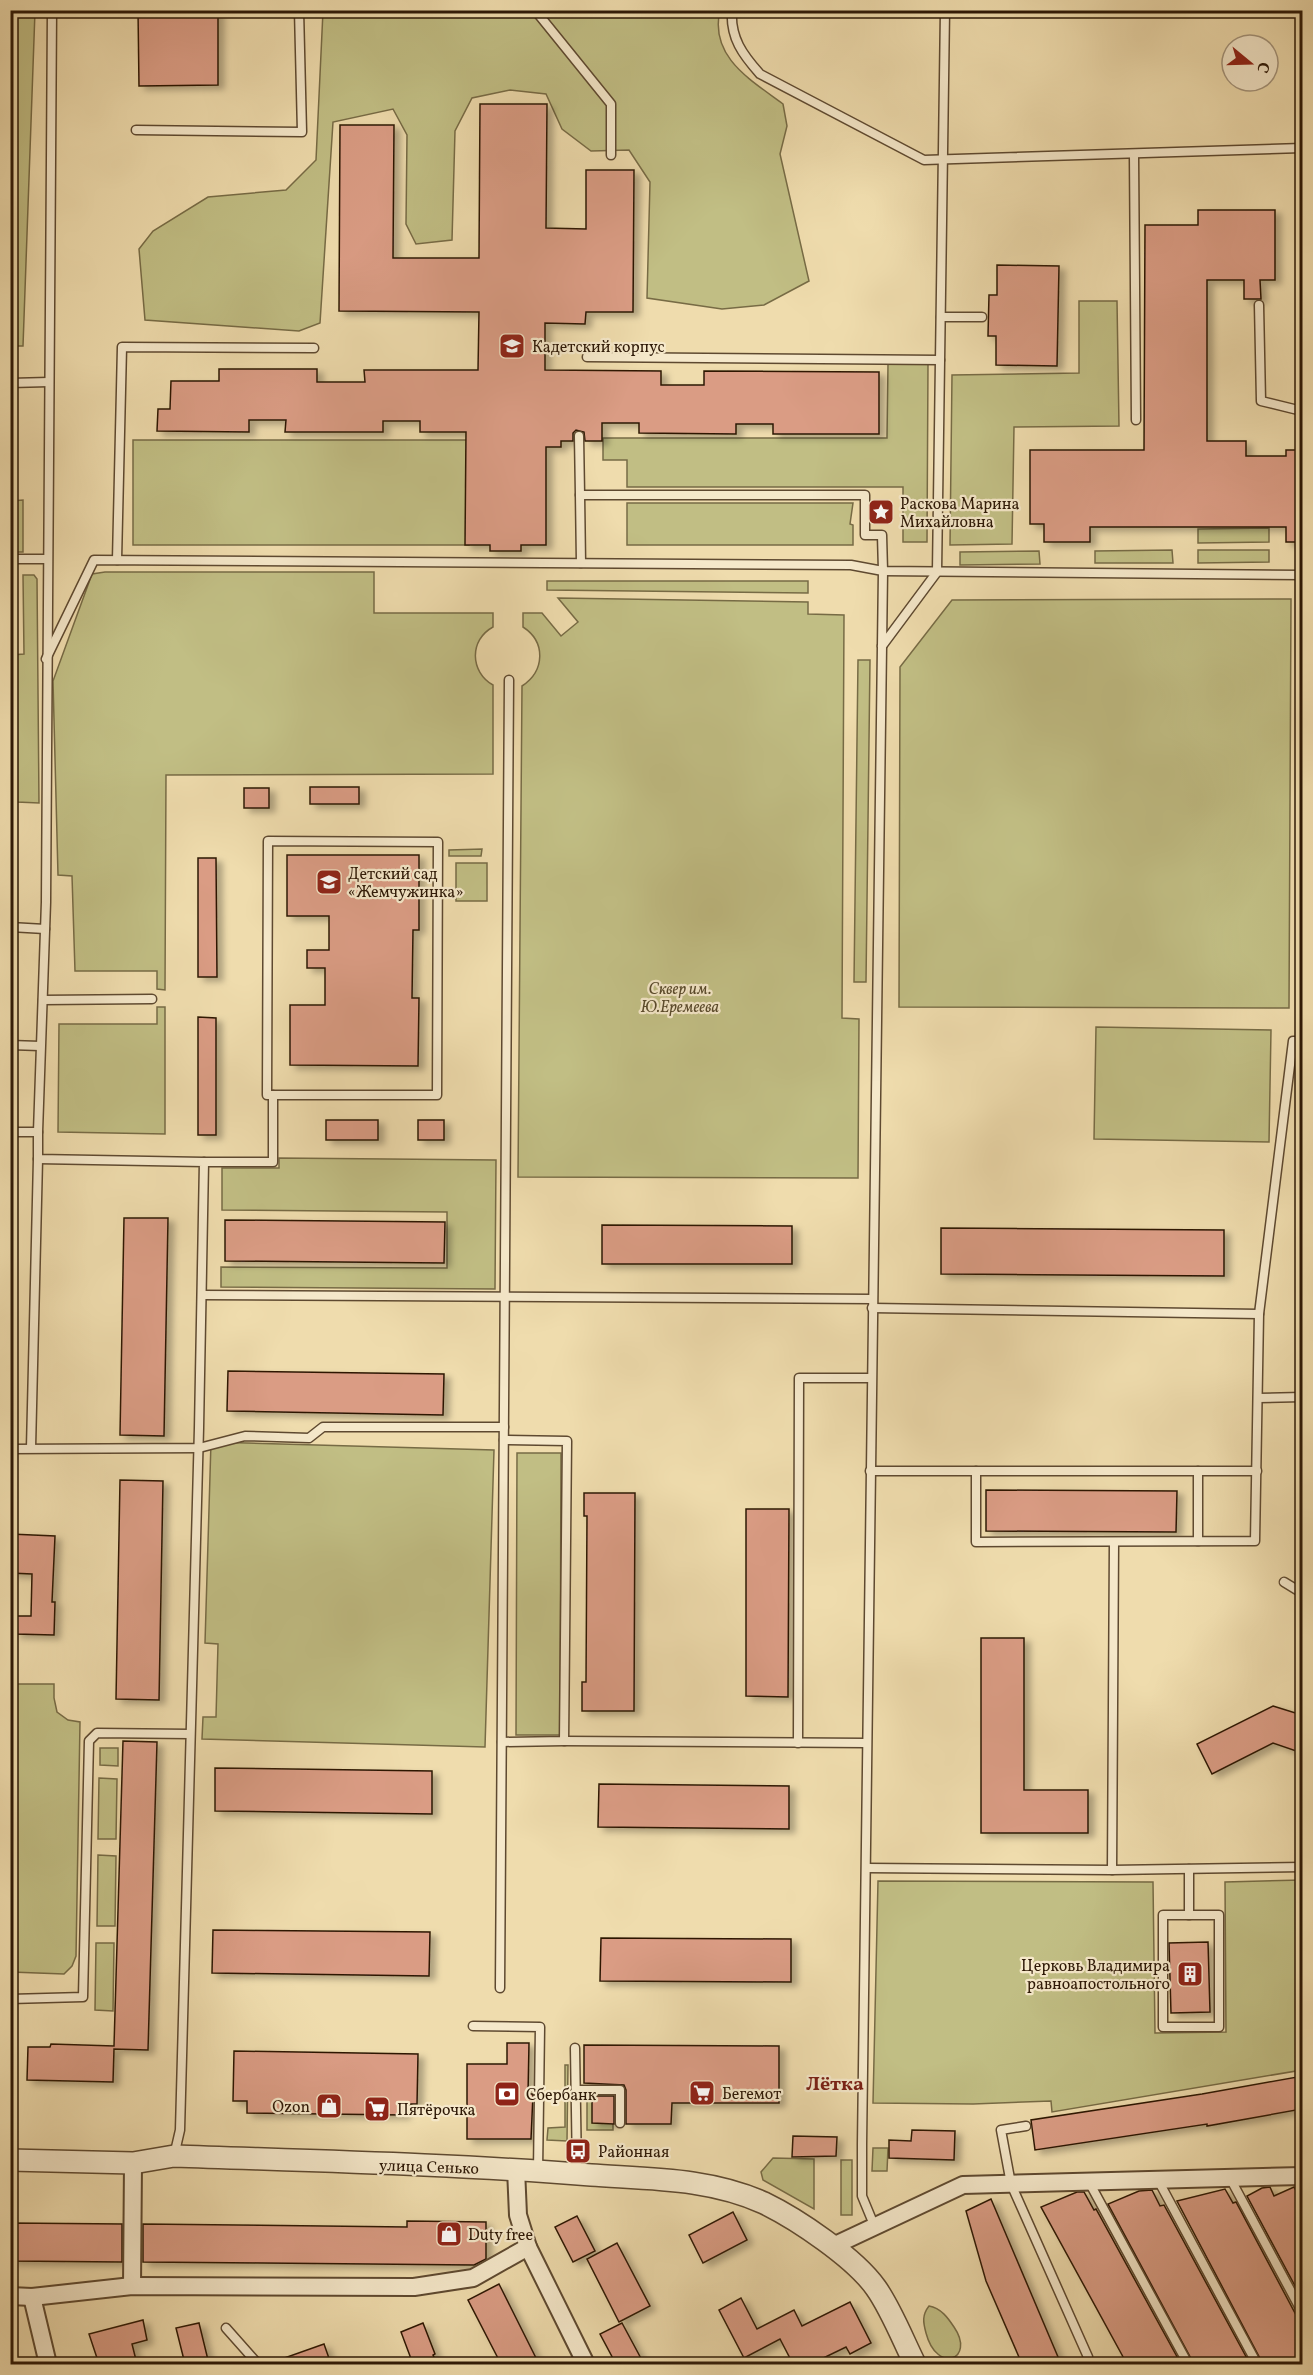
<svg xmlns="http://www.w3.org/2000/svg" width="1313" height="2375" font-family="Vollkorn,serif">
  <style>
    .green { fill: #c1be84; stroke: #776b45; stroke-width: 1.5 }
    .building { fill: #da9c84; stroke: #2d1806; stroke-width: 1.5; filter: url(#shadow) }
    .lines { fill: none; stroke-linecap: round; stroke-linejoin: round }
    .service-casing { stroke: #5e4930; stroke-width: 11 }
    .minor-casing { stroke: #5e4930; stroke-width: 20 }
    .tertiary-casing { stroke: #5e4930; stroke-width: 24 }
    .service { stroke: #f5e8ca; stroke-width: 8 }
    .minor { stroke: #f5e8ca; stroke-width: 16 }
    .tertiary { stroke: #f5e8ca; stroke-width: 21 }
    .labels { text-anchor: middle; stroke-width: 4.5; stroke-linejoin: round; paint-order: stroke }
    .poi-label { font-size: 16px; fill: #2d1806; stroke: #f5e8ca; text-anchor: start }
    .park-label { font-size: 16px; font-style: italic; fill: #594a2c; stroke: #f5e8ca }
    .street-label { font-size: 16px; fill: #2d1806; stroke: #f5e8ca }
    .quarter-label { font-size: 20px; font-weight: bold; fill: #7a1f14; stroke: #f5e8ca }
  </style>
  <defs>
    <filter id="shadow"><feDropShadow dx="6" dy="4" stdDeviation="3" flood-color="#0004"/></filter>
  </defs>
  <rect width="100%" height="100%" fill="#efdcad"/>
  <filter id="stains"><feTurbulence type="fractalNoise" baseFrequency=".00333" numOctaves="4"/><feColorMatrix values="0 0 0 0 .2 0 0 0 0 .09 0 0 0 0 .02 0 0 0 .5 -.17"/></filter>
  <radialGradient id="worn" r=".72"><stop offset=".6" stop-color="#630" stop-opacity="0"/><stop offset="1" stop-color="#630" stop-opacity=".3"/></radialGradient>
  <g class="green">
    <path d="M720,10c-11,47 31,70 63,94l4,22 -7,28 29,127 -45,24 -42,4 -75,-11 3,-116 -21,-32 -38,1 -29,-22 -16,-35 -36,-4 -38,8 -17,33 -3,109 -36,4 -10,-20 1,-89 -14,-26 -60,13 -13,201 -21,8 -154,-11 -6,-71 14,-18 55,-34 78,-7 30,-30 7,-149z"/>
    <polygon points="10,11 35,11 23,346 10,346"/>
    <polygon points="1079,301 1117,301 1119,426 1014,427 1012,544 950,545 952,375 1079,373"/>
    <polygon points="888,364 928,364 927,542 903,542 903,487 627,487 627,460 603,460 603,438 887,438"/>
    <rect x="133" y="440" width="336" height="105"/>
    <polygon points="23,500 23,552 11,552 11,501"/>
    <polygon points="627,503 853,503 850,524 853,525 853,545 627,545"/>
    <polygon points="1269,528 1269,542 1198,543 1198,529"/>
    <polygon points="1172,550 1173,563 1095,563 1095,551"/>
    <polygon points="1198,550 1269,550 1269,562 1198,563"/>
    <polygon points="1039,551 1040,564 960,565 960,552"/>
    <path d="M105,572h269v41h119v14c-24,13 -23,45 0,58v89l-327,1 -1,215 -8,-1v-18h-82l-3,-95 -14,-1 -5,-194 39,-107z"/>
    <polygon points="23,575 34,575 37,579 39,803 17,802 16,758 11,757 11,655 24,654"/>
    <polygon points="547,581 808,581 808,593 547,590"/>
    <path d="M558,598l250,4v12l36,1 -2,403 17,1 -1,159 -340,-1 4,-491c23,-15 24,-44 1,-59v-14h19l19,23 17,-14z"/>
    <polygon points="1291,599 1289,1008 899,1007 900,667 952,600"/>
    <polygon points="858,660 870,660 866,982 854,982"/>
    <polygon points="482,849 481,856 449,856 449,850"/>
    <rect x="456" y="863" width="31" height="38"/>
    <polygon points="157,1007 165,1007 165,1134 58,1132 59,1024 157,1024"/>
    <polygon points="1096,1027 1271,1030 1269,1142 1094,1139"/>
    <polygon points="279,1158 496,1160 495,1289 221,1287 221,1267 447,1268 447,1212 222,1210 222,1168 279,1168"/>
    <polygon points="211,1442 494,1450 485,1747 202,1739 203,1717 216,1717 218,1644 205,1643"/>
    <polygon points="517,1453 561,1453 560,1735 516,1735"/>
    <polygon points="11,1684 54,1684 54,1698 57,1712 68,1720 80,1722 76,1956 72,1966 64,1974 11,1972"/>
    <polygon points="100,1748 118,1748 118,1766 100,1765"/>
    <polygon points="99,1778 117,1779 116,1839 98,1839"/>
    <polygon points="98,1855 116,1856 115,1926 97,1926"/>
    <polygon points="1302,1880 1302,2070 1052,2112 1051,2101 973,2104 873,2103 878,1881 1153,1882 1155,2033 1226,2032 1225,1882"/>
    <polygon points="96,1943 114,1943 113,2011 95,2010"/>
    <polygon points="565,2065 568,2065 567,2141 547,2140 548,2128 565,2127"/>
    <rect x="587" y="2098" width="26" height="32"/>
    <polygon points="873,2148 888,2148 887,2171 872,2171"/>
    <polygon points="773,2158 814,2159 814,2209 763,2180 761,2172"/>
    <rect x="841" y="2160" width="11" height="55"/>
    <path d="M929,2306c12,2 19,12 25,21 22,32 -17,48 -28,6 -3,-11 -4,-18 3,-27z"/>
  </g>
  <g class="building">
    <polygon points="138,10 218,10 218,85 139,86"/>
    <polygon points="480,104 547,104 546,228 586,229 586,170 634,170 633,312 586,312 585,324 545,323 545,370 661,371 661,385 704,385 704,371 879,372 879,434 773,434 773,424 736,424 736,434 639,433 639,423 602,423 602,441 585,441 584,432 576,430 573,433 573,441 561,441 561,447 546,447 546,545 521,545 521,551 490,551 490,545 465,545 466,432 420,432 420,421 383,421 383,432 285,432 286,420 249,420 249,432 157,431 158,409 170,409 171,381 219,381 219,369 317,369 317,382 365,382 364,370 478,370 479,312 339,311 340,125 394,125 393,258 479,258"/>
    <polygon points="1198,210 1275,210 1275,280 1260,280 1261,299 1244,299 1244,280 1207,280 1207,441 1246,441 1246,456 1286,456 1286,450 1302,450 1302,542 1286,542 1286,527 1090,527 1090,542 1044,542 1044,524 1030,524 1030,450 1144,450 1145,225 1198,225"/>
    <polygon points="997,265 1059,266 1057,366 996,365 996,336 988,336 989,295 997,295"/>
    <rect x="310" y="787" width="49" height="17"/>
    <rect x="244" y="788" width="25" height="20"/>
    <polygon points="287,855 419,855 419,930 413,930 412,998 419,998 418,1066 290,1065 290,1005 325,1005 325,968 307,968 307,950 329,950 329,916 287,916"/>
    <polygon points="198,858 216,858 217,977 198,977"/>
    <polygon points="198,1017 216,1018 216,1135 198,1135"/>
    <rect x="326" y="1120" width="52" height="20"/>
    <rect x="418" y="1120" width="26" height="20"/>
    <polygon points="124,1218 168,1218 164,1436 120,1435"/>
    <polygon points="225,1220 445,1222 444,1263 225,1261"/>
    <polygon points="602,1225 792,1226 792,1264 602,1264"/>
    <polygon points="941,1228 1224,1230 1224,1276 941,1274"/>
    <polygon points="228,1371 444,1374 443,1415 227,1411"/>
    <polygon points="120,1480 163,1481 159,1700 116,1699"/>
    <polygon points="986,1490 1177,1491 1176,1532 986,1531"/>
    <polygon points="584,1493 635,1493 634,1711 582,1711 582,1682 586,1682 587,1516 584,1516"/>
    <polygon points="746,1509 789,1509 788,1697 746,1696"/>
    <polygon points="10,1534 55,1536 52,1602 55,1602 54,1635 15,1634 15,1616 31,1616 32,1574 10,1573"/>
    <polygon points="981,1638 1024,1638 1024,1790 1088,1790 1088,1833 981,1833"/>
    <polygon points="1273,1706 1302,1715 1302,1753 1273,1743 1212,1774 1197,1744"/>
    <polygon points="123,1741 157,1742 148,2050 114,2049 113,2082 27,2080 28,2047 50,2047 51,2044 114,2046"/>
    <polygon points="215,1768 432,1771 432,1814 215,1811"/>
    <polygon points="599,1784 789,1786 789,1829 598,1827"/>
    <polygon points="213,1930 430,1932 429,1976 212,1973"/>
    <polygon points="601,1938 791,1939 791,1982 600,1981"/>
    <polygon points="1208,1942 1210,2012 1171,2013 1169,1943"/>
    <polygon points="507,2043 529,2043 528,2094 533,2094 531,2139 467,2139 467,2064 507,2064"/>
    <polygon points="584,2045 779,2046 779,2103 672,2103 671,2124 626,2124 626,2090 624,2085 584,2083"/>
    <polygon points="234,2051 418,2054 417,2104 404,2104 404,2115 247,2113 247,2101 233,2101"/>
    <polygon points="1297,2077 1302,2109 1207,2126 1207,2124 1035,2150 1031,2120 1202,2094"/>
    <polygon points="592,2096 614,2096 614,2124 592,2123"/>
    <polygon points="912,2130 955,2131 954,2160 889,2158 889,2140 911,2141"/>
    <polygon points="793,2136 837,2137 836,2156 792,2157"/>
    <polygon points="1270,2187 1274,2196 1294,2187 1302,2202 1302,2299 1247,2196 1262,2188"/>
    <polygon points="1225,2189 1233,2203 1236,2202 1296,2315 1302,2318 1302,2364 1263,2364 1177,2201"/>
    <polygon points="1152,2190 1160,2206 1164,2205 1250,2364 1194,2364 1108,2204 1139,2191"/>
    <polygon points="1077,2192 1084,2192 1094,2210 1096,2209 1181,2364 1127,2364 1041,2207"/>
    <polygon points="991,2199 1061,2364 1022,2364 986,2281 966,2211"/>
    <polygon points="733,2212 747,2240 703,2263 689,2235"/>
    <polygon points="577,2216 595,2251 573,2262 555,2227"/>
    <polygon points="407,2221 486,2222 486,2259 474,2265 143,2262 143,2224 407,2227"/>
    <polygon points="10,2223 122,2224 122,2262 10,2261"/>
    <polygon points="617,2243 650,2306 619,2322 587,2259"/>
    <polygon points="499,2284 539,2364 501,2364 468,2300"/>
    <polygon points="741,2298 757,2329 794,2310 802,2326 850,2302 871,2343 850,2354 846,2347 811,2364 793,2364 780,2339 744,2358 719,2310"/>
    <polygon points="143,2320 147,2340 132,2344 137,2364 99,2364 89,2334"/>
    <polygon points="199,2323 209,2364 185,2364 176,2328"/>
    <polygon points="423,2323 435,2354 433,2355 437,2364 413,2364 401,2332"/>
    <polygon points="622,2323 644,2364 616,2364 600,2334"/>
    <polygon points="324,2344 331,2364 273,2364 273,2362"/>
  </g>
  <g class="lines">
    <g class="service-casing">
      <g id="service">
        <polyline points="535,10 611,104 611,155"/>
        <path d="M732,10c-2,28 11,45 28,64l164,86 378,-12"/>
        <polyline points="136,130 302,132 299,10"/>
        <polyline points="1134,155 1136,420"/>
        <polyline points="1259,305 1261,401 1302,411"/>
        <polyline points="941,317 982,317"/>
        <polyline points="587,357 940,360"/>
        <polyline points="10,383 49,382"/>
        <polyline points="579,436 580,495"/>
        <polyline points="10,559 47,559"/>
        <polyline points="117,560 122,347 314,348"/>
        <polyline points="581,563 580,495 865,495 865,535 882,535 883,571 1302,575"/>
        <polyline points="882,646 937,572 945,10"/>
        <polyline points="46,659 94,560 851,565 883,571 862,2144 862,2196 874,2225"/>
        <polygon points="268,841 438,842 437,1095 267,1095"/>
        <polyline points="10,927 45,929"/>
        <polyline points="43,1000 152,999"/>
        <polyline points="10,1045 40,1046"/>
        <polyline points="10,1132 38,1132 38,1159 204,1162 199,1428 180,2130 174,2156"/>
        <polyline points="38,1132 46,902 52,10"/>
        <polyline points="204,1162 273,1162 273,1095"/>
        <polyline points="202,1295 872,1299"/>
        <polyline points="872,1308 1259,1314"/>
        <polyline points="1258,1398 1302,1397"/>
        <polyline points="31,1448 38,1159"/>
        <polyline points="10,1449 199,1448 245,1436 309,1438 323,1427 504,1427"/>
        <polyline points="870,1471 1257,1471"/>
        <polyline points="976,1471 976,1542 1255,1541 1259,1314 1293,1041 1302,1041"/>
        <polyline points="1198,1471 1198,1541"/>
        <polyline points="1284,1582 1302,1593"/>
        <polyline points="564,1741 866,1743"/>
        <polyline points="502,1742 564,1741 567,1441 504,1440"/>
        <polyline points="798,1743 799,1378 871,1378"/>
        <polyline points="867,1868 1112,1870 1302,1867"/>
        <polyline points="1112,1870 1114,1542"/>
        <rect x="1163" y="1915" width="56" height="112"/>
        <polyline points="1189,1915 1189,1869"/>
        <polyline points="500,1988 509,680"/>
        <polyline points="10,1999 83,1997 89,1741 97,1733 190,1734"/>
        <polyline points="473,2026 540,2027 538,2171"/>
        <polyline points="575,2048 577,2173"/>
        <polyline points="576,2090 620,2090 620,2123"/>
        <polyline points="1026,2126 1001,2130 1011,2184 1088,2357"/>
        <polyline points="1230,2178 1302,2312"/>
        <polyline points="1158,2180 1257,2364"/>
        <polyline points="1089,2182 1188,2364"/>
        <polyline points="226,2328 258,2364"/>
      </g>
    </g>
    <g class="minor-casing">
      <g id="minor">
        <polyline points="516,2169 518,2215 528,2247 586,2364"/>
        <polyline points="831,2247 963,2185 1302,2176"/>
        <polyline points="132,2286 133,2163"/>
        <polyline points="10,2296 32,2297 132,2286 414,2287 473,2278 528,2247"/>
        <polyline points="32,2297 48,2364"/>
      </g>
    </g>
    <g class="tertiary-casing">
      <path id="tertiary" d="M10,2160l123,3 41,-7c139,5 278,8 417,19 58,4 119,3 173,28 33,16 91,55 112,85 15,21 27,52 39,76"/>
    </g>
    <use href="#service" class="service"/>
    <use href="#minor" class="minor"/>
    <use href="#tertiary" class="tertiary"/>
  </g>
  <defs>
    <g id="school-square" transform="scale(1.35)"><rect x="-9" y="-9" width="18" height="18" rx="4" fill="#8f2418" stroke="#f5e8ca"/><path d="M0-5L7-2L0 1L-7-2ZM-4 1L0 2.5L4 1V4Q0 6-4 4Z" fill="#fff"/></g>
    <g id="sight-square" transform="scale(1.35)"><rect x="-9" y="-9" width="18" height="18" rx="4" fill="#8f2418" stroke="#f5e8ca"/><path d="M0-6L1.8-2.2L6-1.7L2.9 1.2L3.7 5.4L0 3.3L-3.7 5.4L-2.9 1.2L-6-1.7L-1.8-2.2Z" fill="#fff"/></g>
    <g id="building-square" transform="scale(1.35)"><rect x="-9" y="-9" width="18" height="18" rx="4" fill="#8f2418" stroke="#f5e8ca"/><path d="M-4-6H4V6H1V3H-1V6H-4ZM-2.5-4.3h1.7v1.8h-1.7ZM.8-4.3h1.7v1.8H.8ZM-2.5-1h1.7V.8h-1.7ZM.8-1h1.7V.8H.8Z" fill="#fff"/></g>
    <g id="supermarket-square" transform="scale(1.35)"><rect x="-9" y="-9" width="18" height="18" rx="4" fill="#8f2418" stroke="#f5e8ca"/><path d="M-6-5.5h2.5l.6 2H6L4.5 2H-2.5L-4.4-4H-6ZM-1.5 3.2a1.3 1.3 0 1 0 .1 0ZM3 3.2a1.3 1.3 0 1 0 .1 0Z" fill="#fff"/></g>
    <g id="bank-square" transform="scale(1.35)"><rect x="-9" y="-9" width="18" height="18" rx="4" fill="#8f2418" stroke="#f5e8ca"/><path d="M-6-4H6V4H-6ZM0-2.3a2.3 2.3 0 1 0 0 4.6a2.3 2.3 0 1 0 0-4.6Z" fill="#fff"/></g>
    <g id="shop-square" transform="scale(1.35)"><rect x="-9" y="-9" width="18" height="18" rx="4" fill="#8f2418" stroke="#f5e8ca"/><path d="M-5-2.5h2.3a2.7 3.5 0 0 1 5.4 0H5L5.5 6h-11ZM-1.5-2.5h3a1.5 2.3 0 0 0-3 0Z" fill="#fff"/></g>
    <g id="bus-square" transform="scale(1.35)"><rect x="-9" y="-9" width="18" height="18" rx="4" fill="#8f2418" stroke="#f5e8ca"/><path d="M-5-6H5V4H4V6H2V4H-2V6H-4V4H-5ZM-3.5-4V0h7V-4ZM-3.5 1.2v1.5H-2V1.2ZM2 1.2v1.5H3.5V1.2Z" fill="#fff"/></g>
  </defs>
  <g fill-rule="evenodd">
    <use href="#school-square" x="512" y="346"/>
    <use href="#sight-square" x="881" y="512"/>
    <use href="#school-square" x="329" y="882"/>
    <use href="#building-square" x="1190" y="1974"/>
    <use href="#supermarket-square" x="702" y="2093"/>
    <use href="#bank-square" x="507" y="2094"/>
    <use href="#shop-square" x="329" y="2106"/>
    <use href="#supermarket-square" x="377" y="2109"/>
    <use href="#bus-square" x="578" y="2151"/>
    <use href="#shop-square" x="449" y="2234"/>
  </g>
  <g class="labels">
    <g class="poi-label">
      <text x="532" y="352">Кадетский корпус</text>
      <text x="900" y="509">Раскова Марина<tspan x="900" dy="18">Михайловна</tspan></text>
      <text x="348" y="879">Детский сад<tspan x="348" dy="18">«Жемчужинка»</tspan></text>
      <text x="1170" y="1971" text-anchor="end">Церковь Владимира<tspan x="1170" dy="18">равноапостольного</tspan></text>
      <text x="722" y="2099">Бегемот</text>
      <text x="526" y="2100">Сбербанк</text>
      <text x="310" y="2112" text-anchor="end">Ozon</text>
      <text x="397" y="2115">Пятёрочка</text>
      <text x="598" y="2157">Районная</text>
      <text x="468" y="2240">Duty free</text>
    </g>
    <g class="park-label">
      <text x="680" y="994">Сквер им.<tspan x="680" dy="18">Ю.Еремеева</tspan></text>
    </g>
    <g class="street-label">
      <text transform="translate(429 2166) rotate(2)" y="6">улица Сенько</text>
    </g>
    <g class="quarter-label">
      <text x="835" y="2090">Лётка</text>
    </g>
  </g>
  <rect width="1313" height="2375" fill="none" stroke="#efdcad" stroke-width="36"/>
  <rect x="12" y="12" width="1289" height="2351" fill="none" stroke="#2d1806" stroke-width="3"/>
  <rect x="18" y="18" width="1277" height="2339" fill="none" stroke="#2d1806" stroke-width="1.5"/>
  <g transform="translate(1250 63) rotate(109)"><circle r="28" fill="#f5e8ca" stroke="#a5957c" stroke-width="1.5"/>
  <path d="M0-4.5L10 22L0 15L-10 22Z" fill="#8f2418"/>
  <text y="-9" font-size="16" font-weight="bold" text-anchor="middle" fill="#2d1806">С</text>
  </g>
  <rect width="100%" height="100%" filter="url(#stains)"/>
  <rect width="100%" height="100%" fill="url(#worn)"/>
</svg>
